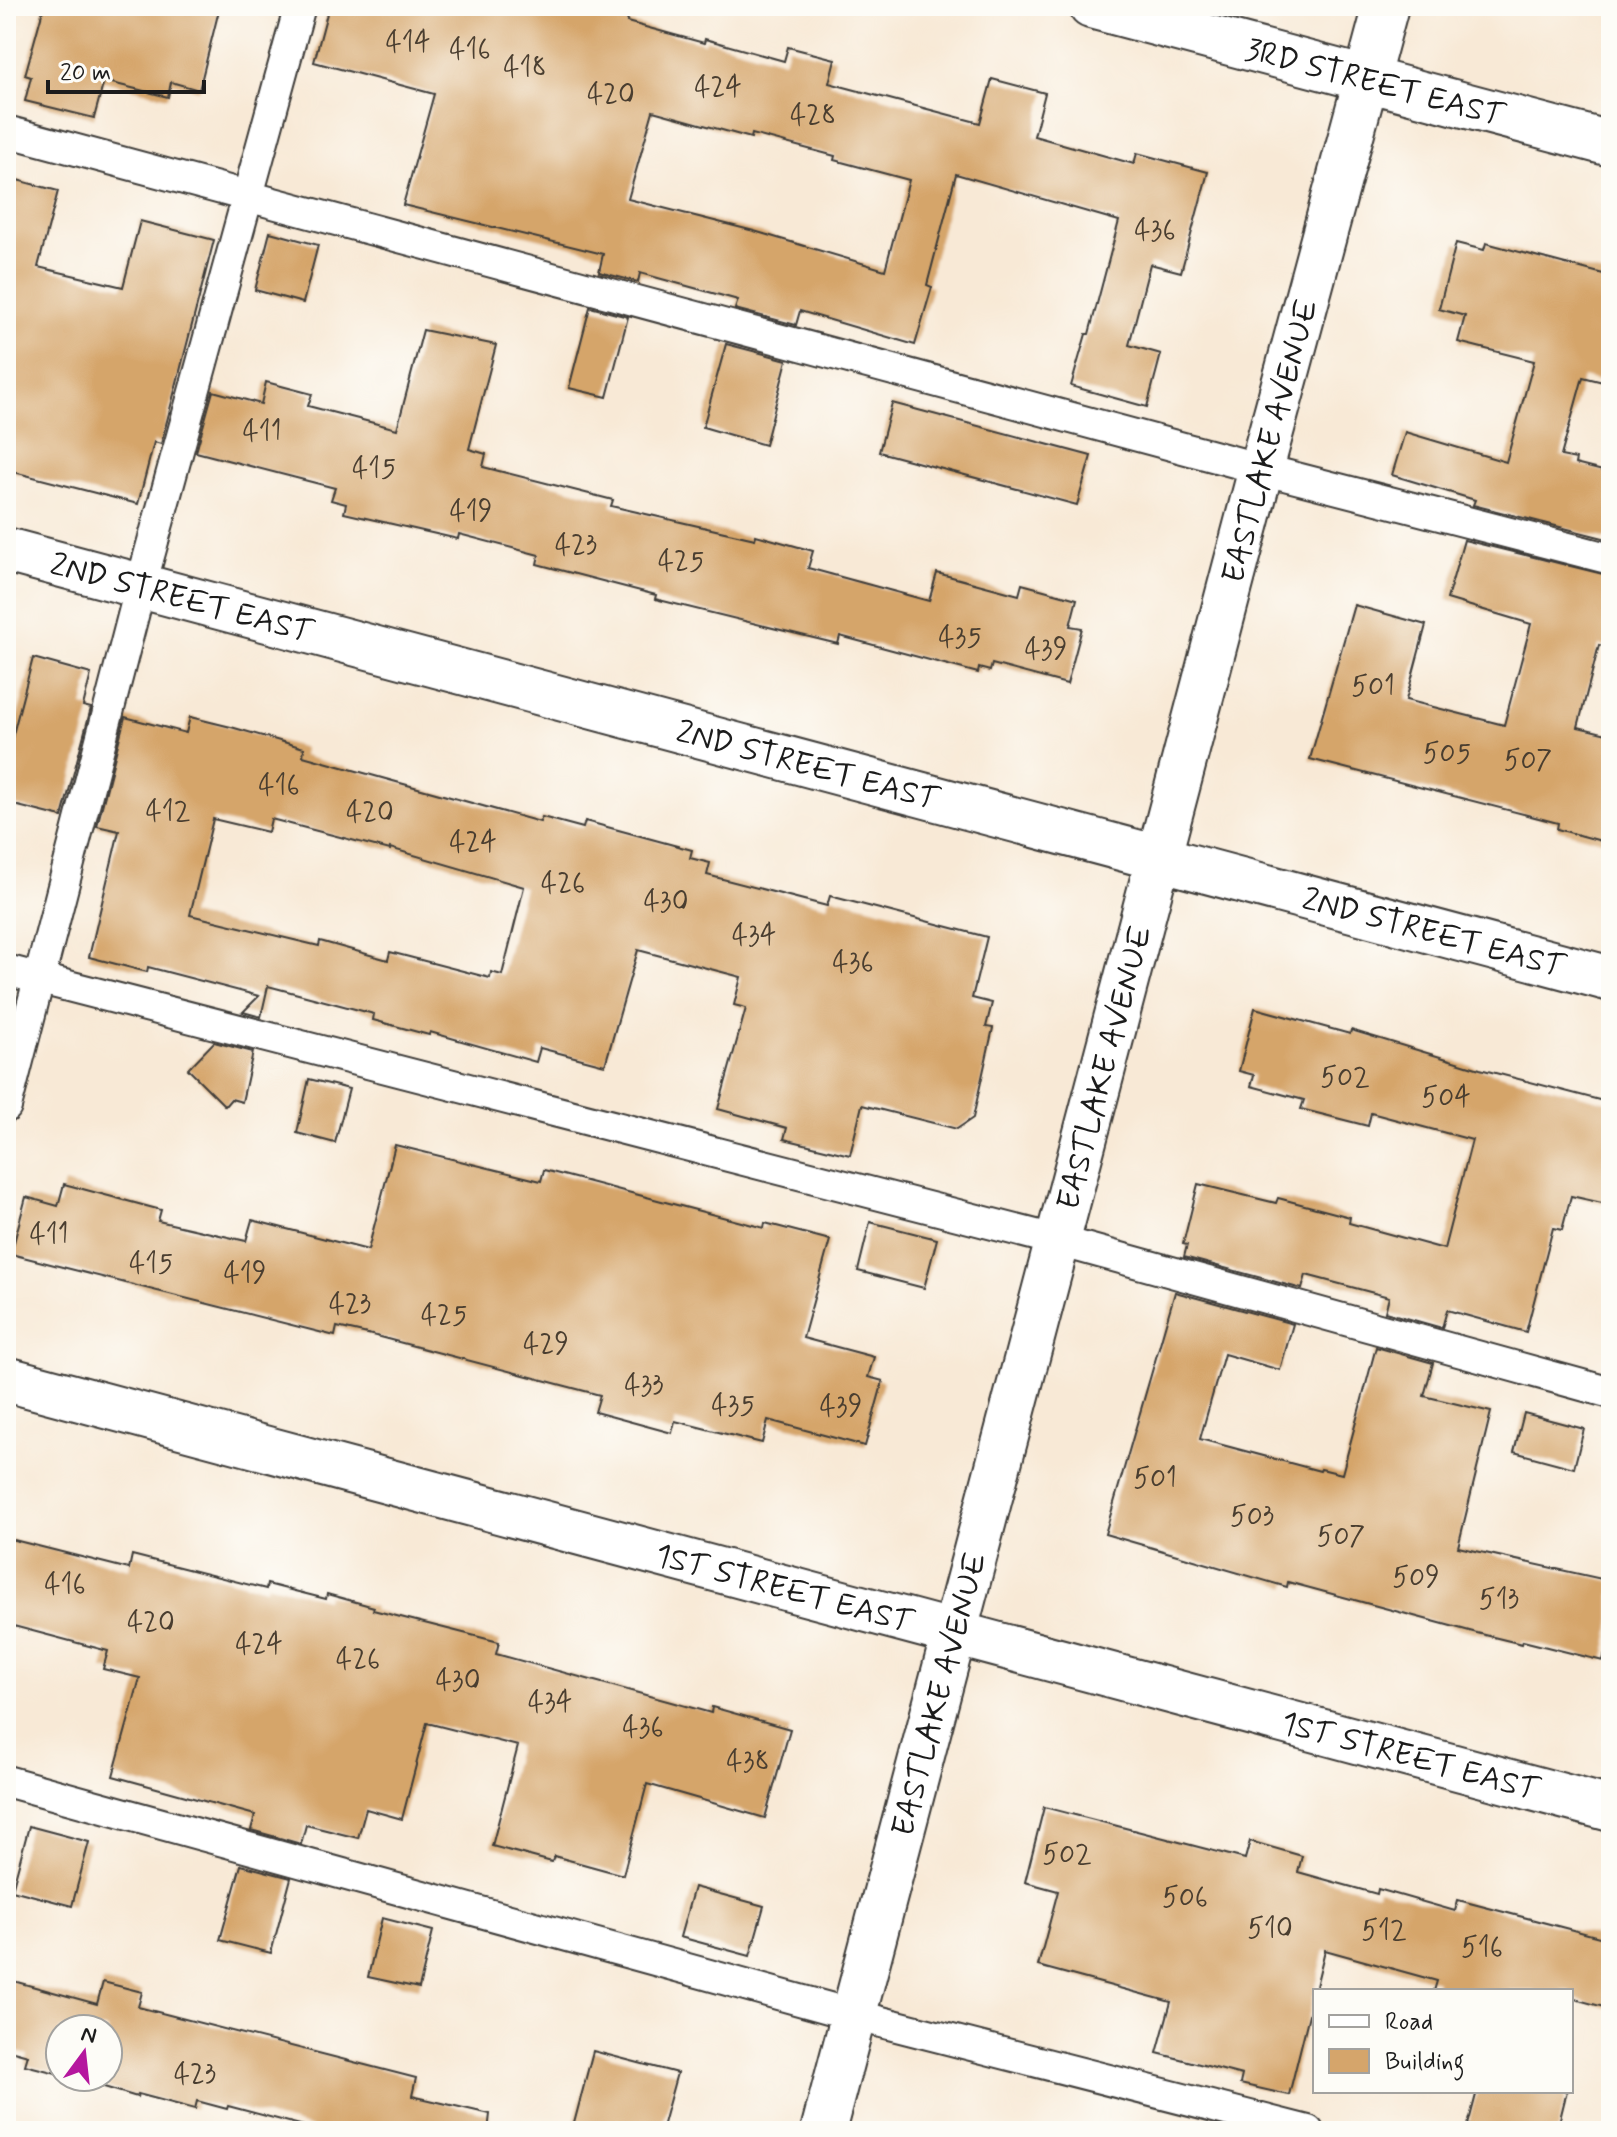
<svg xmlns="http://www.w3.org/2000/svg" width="1617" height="2137" font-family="Mynerve,sans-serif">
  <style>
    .building { fill: #d5a56b; fill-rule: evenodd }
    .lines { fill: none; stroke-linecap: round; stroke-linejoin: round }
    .service-casing { stroke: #3d3b38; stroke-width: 34 }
    .minor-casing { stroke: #3d3b38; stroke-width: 48 }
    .service { stroke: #fff; stroke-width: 30 }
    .minor { stroke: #fff; stroke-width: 44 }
    .labels { text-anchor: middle; stroke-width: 6; stroke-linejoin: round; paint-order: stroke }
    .number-label { font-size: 28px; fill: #4a3e30 }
    .street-label { font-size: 32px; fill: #1c1c1c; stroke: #fdfcf7 }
  </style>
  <rect width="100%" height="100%" fill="#fdfcf7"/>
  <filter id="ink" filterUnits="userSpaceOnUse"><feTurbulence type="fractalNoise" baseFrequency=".0125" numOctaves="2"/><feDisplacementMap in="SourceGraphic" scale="16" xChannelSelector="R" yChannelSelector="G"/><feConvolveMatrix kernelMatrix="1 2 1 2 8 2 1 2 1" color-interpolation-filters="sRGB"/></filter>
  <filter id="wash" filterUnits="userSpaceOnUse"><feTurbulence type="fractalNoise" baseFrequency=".006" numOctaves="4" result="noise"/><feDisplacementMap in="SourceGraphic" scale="32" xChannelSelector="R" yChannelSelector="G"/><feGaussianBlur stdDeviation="1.8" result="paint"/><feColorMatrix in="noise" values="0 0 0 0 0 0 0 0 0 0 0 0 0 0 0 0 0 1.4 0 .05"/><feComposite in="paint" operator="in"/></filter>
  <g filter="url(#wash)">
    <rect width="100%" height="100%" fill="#f8e9d6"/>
    <g id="blocks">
      <g class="building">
        <polygon points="44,6 220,6 199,90 171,82 168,97 104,81 94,118 25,101 31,77 25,75"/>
        <path d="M329,6h302l-4,16 77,21 1,-4 79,22 4,-14 47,12 -6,24 151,40 12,-44 53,14 -11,43 100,28 3,-11 71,19 -27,100 -31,-8 -21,81 32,9 -14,53 -76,-21 15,-52h3l30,-113 -163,-47 -29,111 5,2 -17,58 -115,-34 -4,14 -61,-16 3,-9 -98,-27 -2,9 -39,-10 4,-18 -200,-49 31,-111 -120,-32zM653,111l98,27 1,-4 83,22 -1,4 75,20 -24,90 -131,-39 -126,-32z"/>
        <polygon points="6,177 58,191 38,267 123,287 140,221 214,240 161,444 154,442 138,504 6,470"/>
        <polygon points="270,232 318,245 303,303 255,290"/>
        <polygon points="1456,243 1484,250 1486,243 1611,276 1611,384 1583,377 1561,456 1576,459 1575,464 1611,473 1611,540 1473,505 1475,500 1392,475 1405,432 1506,462 1534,361 1458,342 1465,316 1439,309"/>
        <polygon points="590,307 628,317 607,397 569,388"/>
        <polygon points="423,330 496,345 469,449 486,454 483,467 613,500 611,506 755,539 756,535 813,551 808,568 929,601 937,573 1019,595 1022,584 1077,599 1070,626 1082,628 1067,684 992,664 990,671 979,668 978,673 840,636 838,644 655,599 656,595 537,564 539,555 459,534 458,539 344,513 346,504 331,500 335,488 196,452 213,391 261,404 266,382 312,394 308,406 397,429"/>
        <polygon points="726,344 787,360 765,445 703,427"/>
        <polygon points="892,403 1091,456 1077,505 879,452"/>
        <polygon points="1464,540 1611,576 1611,648 1599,645 1578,727 1611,735 1611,818 1605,842 1557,829 1558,823 1310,759 1354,605 1426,625 1406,700 1504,725 1531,624 1447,599"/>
        <polygon points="33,658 91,674 83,706 91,708 62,817 6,803 6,761"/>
        <path d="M125,717l61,16 4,-16 41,10 73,21 -1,8 237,66 2,-5 41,11 2,-7 107,29 -2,8 20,5 -3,12 120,31 3,-10 157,41 -15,61 20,5 -6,24 7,1 -20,90 -16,11 -95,-24 -12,50 -66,-16 3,-11 -69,-19 28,-101 -12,-3 7,-28 -103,-27 -33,115 -65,-17 -4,14 -106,-30 -1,3 -56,-15 1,-6 -106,-28 -7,31 -18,-5 16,-16 -111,-29 -1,5 -58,-15 30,-126 -22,-5zM213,819l55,13 3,-13 119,31v-2l134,39 -22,88 -11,-3 -1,6 -100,-26 -2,8 -68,-19 -1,5 -129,-31z"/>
        <polygon points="1255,1008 1350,1034 1351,1030 1480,1069 1611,1103 1611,1205 1571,1196 1562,1230 1553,1228 1526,1332 1447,1310 1442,1328 1385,1312 1389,1297 1306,1275 1302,1289 1184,1257 1187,1245 1183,1244 1198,1184 1276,1203 1278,1198 1350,1217 1349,1223 1444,1249 1472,1140 1371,1113 1368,1126 1301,1109 1304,1100 1251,1086 1254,1075 1239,1071"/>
        <polygon points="214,1042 253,1052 242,1102 231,1099 225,1106 188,1069"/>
        <polygon points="309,1079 349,1089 335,1143 297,1133"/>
        <polygon points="395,1145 541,1181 544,1170 764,1228 765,1223 830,1240 803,1338 874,1357 868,1377 883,1381 865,1446 768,1420 762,1443 675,1421 672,1433 595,1412 600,1395 372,1335 337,1327 335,1336 11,1254 26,1197 58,1206 64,1184 161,1210 158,1221 246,1241 252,1220 368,1250"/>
        <polygon points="870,1222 937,1239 924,1288 858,1271"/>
        <polygon points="1175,1292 1293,1324 1280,1370 1224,1354 1200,1439 1320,1471 1321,1469 1342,1474 1376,1347 1433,1363 1424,1396 1491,1412 1458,1547 1611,1581 1611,1628 1603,1661 1523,1641 1522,1644 1477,1633 1288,1582 1287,1587 1105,1534"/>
        <polygon points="1524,1413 1584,1429 1574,1468 1514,1452"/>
        <polygon points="6,1538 129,1569 132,1555 266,1589 267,1584 326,1599 327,1594 374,1607 373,1610 499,1642 496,1654 711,1713 712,1707 790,1729 765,1818 647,1784 623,1875 554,1856 552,1862 492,1846 518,1746 427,1723 402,1819 366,1809 358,1838 306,1825 301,1844 251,1830 255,1815 113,1776 140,1678 103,1669 108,1651 6,1624"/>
        <polygon points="1044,1807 1245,1859 1250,1841 1302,1856 1298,1872 1377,1894 1378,1889 1455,1911 1458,1900 1611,1940 1611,2009 1571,1998 1571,1991 1434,1991 1437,1981 1325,1950 1289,2095 1240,2084 1242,2075 1157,2053 1171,2002 1038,1966 1058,1891 1025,1882"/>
        <polygon points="29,1826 89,1842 72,1906 12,1890"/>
        <polygon points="241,1865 291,1878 271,1953 220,1940"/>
        <polygon points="694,1887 764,1906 750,1956 680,1937"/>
        <polygon points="382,1918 433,1931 419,1988 368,1977"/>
        <polygon points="6,1979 97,2004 103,1982 142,1992 138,2007 416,2078 412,2096 490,2114 488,2131 323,2131 228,2106 227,2109 197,2101 195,2109 138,2094 137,2097 71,2077 108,2077 108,2029 60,2029 60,2074 25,2065 28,2055 6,2049"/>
        <polygon points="593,2051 677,2073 661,2131 572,2131"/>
        <polygon points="1477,2091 1567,2091 1557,2131 1490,2131 1468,2125"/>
      </g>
    </g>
  </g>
  <g filter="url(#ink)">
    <use href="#blocks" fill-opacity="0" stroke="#3d3b38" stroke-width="2"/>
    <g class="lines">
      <g class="service-casing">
        <g id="service">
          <polyline points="6,131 1261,469 1611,559"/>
          <polyline points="6,970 1059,1241 1611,1393"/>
          <polyline points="6,1107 141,585 300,6"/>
          <polyline points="6,1781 854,2015 1308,2131"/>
        </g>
      </g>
      <g class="minor-casing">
        <g id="minor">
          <path id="s1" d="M1091,6l520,138"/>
          <path id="s2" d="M6,550l1605,429"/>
          <path id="s3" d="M6,1379l1605,430"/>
          <path id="s4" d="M823,2131l438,-1662 125,-463"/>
        </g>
      </g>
      <use href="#service" class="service"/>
      <use href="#minor" class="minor"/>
    </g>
  </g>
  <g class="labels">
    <g class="number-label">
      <text x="408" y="51">414</text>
      <text x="470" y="58">416</text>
      <text x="525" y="76">418</text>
      <text x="718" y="96">424</text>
      <text x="611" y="103">420</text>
      <text x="813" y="124">428</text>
      <text x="1155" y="239">436</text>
      <text x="262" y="440">411</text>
      <text x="374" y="477">415</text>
      <text x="471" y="520">419</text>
      <text x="576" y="554">423</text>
      <text x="681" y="570">425</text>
      <text x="960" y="646">435</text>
      <text x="1046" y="658">439</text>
      <text x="1373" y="695">501</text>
      <text x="1447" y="762">505</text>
      <text x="1528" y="769">507</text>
      <text x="279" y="794">416</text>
      <text x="168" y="820">412</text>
      <text x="370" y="821">420</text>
      <text x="473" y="851">424</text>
      <text x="563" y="892">426</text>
      <text x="666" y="910">430</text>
      <text x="754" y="944">434</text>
      <text x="853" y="971">436</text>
      <text x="1345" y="1086">502</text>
      <text x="1446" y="1106">504</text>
      <text x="49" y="1243">411</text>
      <text x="151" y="1272">415</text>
      <text x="245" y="1282">419</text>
      <text x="350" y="1313">423</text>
      <text x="444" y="1324">425</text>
      <text x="546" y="1353">429</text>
      <text x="644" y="1394">433</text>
      <text x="733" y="1414">435</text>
      <text x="841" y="1415">439</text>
      <text x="1155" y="1487">501</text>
      <text x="1252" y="1525">503</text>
      <text x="1341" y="1545">507</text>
      <text x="1416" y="1586">509</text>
      <text x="65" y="1593">416</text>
      <text x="1499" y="1608">513</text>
      <text x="151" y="1631">420</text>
      <text x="259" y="1653">424</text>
      <text x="358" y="1668">426</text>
      <text x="458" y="1689">430</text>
      <text x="550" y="1711">434</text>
      <text x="643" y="1736">436</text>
      <text x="748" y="1770">438</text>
      <text x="1067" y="1863">502</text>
      <text x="1185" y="1906">506</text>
      <text x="1270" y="1937">510</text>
      <text x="1384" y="1939">512</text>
      <text x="1482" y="1956">516</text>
      <text x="195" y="2083">423</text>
    </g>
    <g class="street-label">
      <text dy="11" stroke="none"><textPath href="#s1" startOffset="294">3RD STREET EAST</textPath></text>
      <text dy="11" stroke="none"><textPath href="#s4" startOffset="1748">EASTLAKE AVENUE</textPath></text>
      <text dy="11" stroke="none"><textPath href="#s2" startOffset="182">2ND STREET EAST</textPath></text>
      <text dy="11" stroke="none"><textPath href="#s2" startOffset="830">2ND STREET EAST</textPath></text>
      <text dy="11" stroke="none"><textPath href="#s2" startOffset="1478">2ND STREET EAST</textPath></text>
      <text dy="11" stroke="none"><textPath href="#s4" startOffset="1100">EASTLAKE AVENUE</textPath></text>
      <text dy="11" stroke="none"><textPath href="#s3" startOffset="806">1ST STREET EAST</textPath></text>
      <text dy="11" stroke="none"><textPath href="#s4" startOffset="452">EASTLAKE AVENUE</textPath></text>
      <text dy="11" stroke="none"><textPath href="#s3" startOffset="1454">1ST STREET EAST</textPath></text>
    </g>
  </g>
  <rect width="1617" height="2137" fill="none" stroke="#fdfcf7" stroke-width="32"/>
  <rect x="1313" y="1989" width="260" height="104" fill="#fdfcf7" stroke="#a3a29f" stroke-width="2"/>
  <rect x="1329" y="2015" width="40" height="12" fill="#ffffff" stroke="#a3a29f" stroke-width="2"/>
  <text x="1385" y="2029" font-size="24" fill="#1c1c1c">Road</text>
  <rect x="1329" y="2049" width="40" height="24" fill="#d5a56b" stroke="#a3a29f" stroke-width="2"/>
  <text x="1385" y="2069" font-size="24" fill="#1c1c1c">Building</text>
  <g transform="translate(84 2053) rotate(15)"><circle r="38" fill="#fdfcf7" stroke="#a3a29f" stroke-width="2"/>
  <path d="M0-6L14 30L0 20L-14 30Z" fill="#b5179e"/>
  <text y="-12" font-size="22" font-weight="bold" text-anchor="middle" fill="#1c1c1c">N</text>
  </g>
  <path d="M48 80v12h156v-12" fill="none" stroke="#1c1c1c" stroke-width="4"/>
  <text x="60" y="80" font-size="24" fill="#1c1c1c" stroke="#fdfcf7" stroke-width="6" paint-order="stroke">20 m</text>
</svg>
